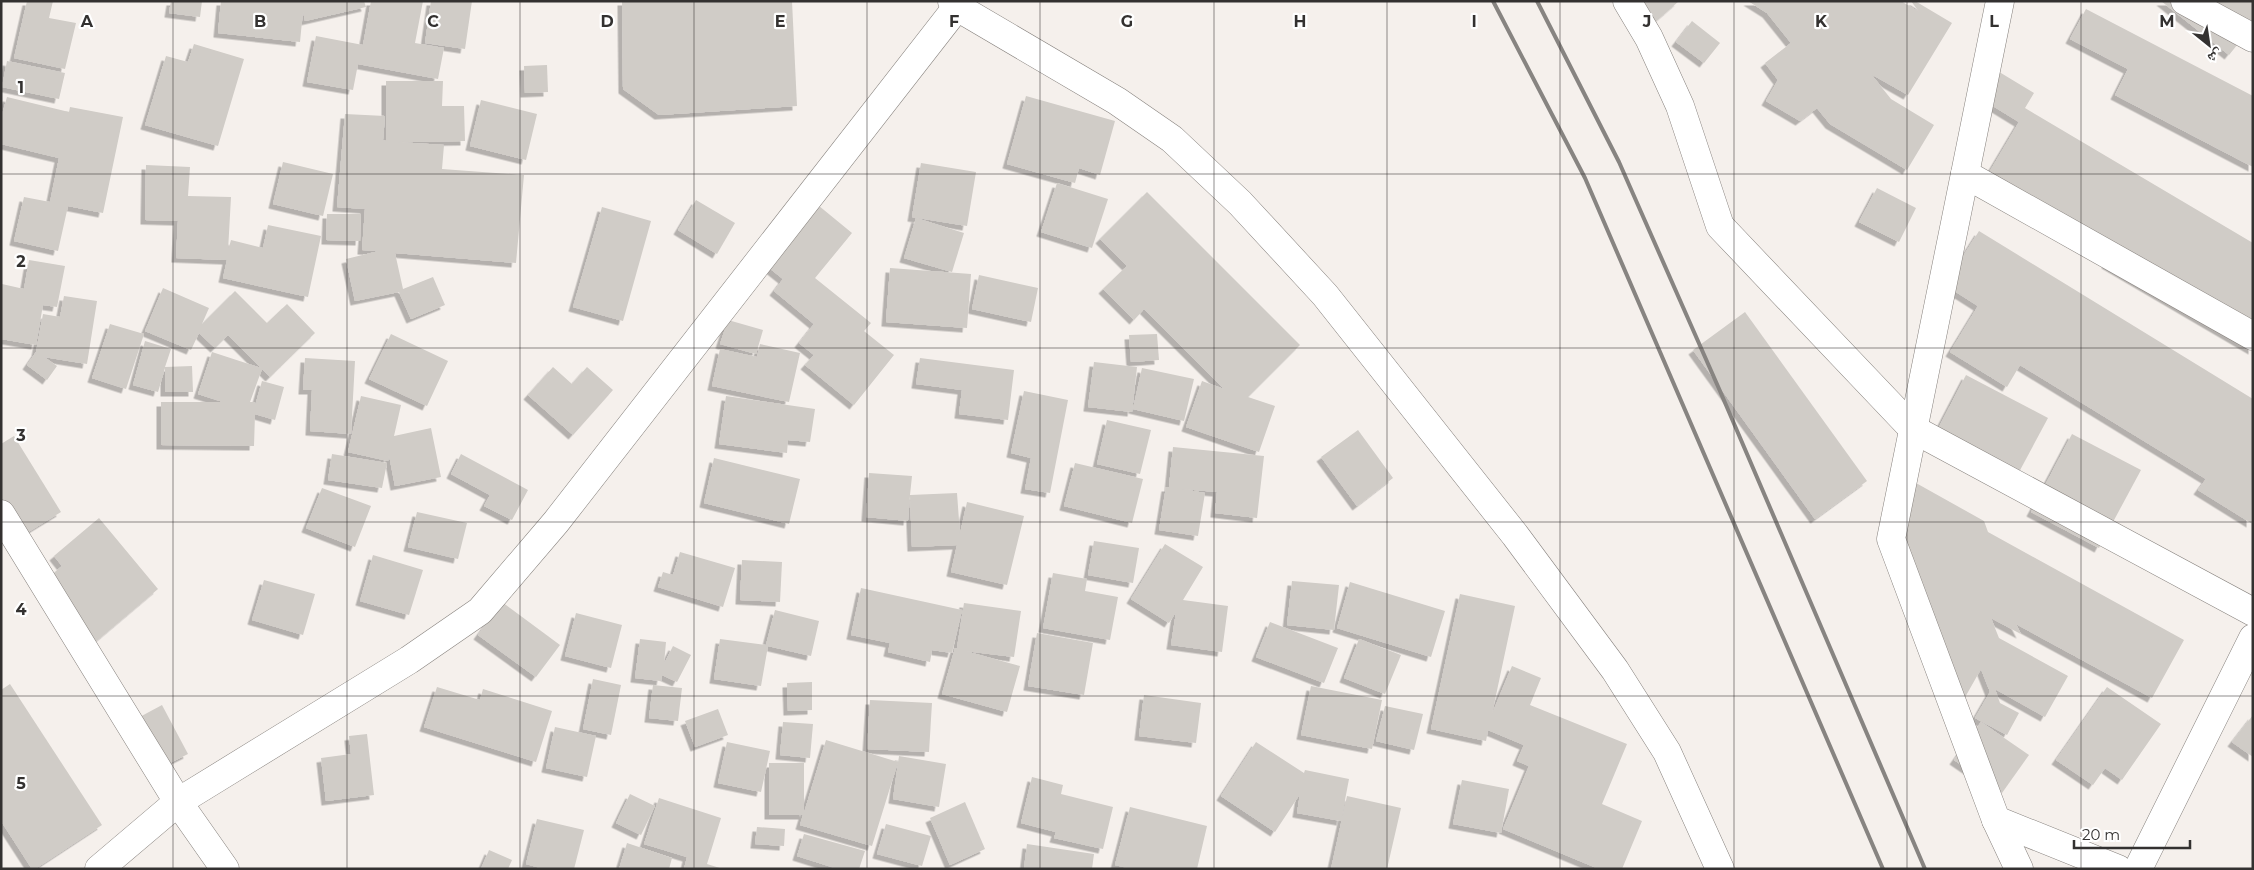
<svg xmlns="http://www.w3.org/2000/svg" width="2254" height="870" font-family="Montserrat,'Noto Naskh Arabic',sans-serif">
  <style>
    .building { fill: #d0ccc7; filter: url(#shadow) }
    .lines { fill: none; stroke-linecap: round; stroke-linejoin: round }
    .minor-casing { stroke: #86817d; stroke-width: 29 }
    .minor { stroke: #fff; stroke-width: 28 }
    .rail { stroke: #878481; stroke-width: 4 }
    .grid { fill: none; stroke: #333130; stroke-width: 1; stroke-opacity: 0.55 }
    .grid-label { font-size: 16px; text-anchor: middle; font-weight: bold; fill: #333130; stroke: #fff; stroke-width: 4.5; stroke-linejoin: round; paint-order: stroke }
  </style>
  <defs>
    <filter id="shadow"><feDropShadow dx="-4.5" dy="4.5" stdDeviation="0" flood-color="#0004"/></filter>
  </defs>
  <rect width="100%" height="100%" fill="#f5f0ec"/>
  <g class="building">
    <polygon points="27,1 53,1 49,18 76,23 65,69 14,58"/>
    <polygon points="171,1 202,1 200,17 169,13"/>
    <polygon points="221,1 364,1 366,7 305,21 303,11 300,42 218,33"/>
    <polygon points="371,1 423,1 415,43 444,48 438,79 358,64 353,90 307,82 316,36 363,45"/>
    <polygon points="431,1 472,1 465,49 425,43"/>
    <polygon points="622,1 792,1 797,106 659,115 623,89"/>
    <polygon points="1618,1 1679,1 1645,31"/>
    <polygon points="1748,1 1901,1 1919,12 1911,1 1915,1 1952,23 1908,95 1871,74 1891,99 1934,125 1907,170 1830,124 1817,108 1800,121 1766,101 1778,80 1765,63 1791,43 1767,13"/>
    <polygon points="2161,1 2253,1 2253,25 2229,55"/>
    <polygon points="2086,9 2253,96 2253,167 2115,95 2128,69 2070,39"/>
    <polygon points="1692,21 1720,43 1704,63 1676,42"/>
    <polygon points="194,44 244,59 218,146 145,125 166,56 188,62"/>
    <polygon points="7,61 65,73 59,99 2,87"/>
    <polygon points="547,65 548,92 525,93 524,66"/>
    <polygon points="1991,67 2034,93 2025,108 2253,243 2253,350 2106,264 2116,245 1990,171 2019,122 1975,95"/>
    <polygon points="386,81 443,81 442,106 464,106 465,141 398,142 444,145 442,169 524,175 516,263 395,253 403,289 433,277 445,305 411,319 399,292 355,301 346,259 379,251 362,250 365,209 337,207 345,114 385,116 383,140 386,141"/>
    <polygon points="1026,96 1115,121 1100,175 1079,168 1075,183 1007,164"/>
    <polygon points="7,97 69,112 70,107 123,117 103,213 68,206 58,251 14,241 24,197 50,202 59,158 1,144 1,118"/>
    <polygon points="481,100 537,114 526,160 470,146"/>
    <polygon points="283,162 333,174 323,216 273,204"/>
    <polygon points="921,163 976,172 967,226 912,217"/>
    <polygon points="146,165 190,167 188,196 231,197 228,251 231,240 263,248 268,225 321,236 308,297 223,278 227,260 176,258 178,221 145,220"/>
    <polygon points="1057,183 1108,199 1092,248 1041,232"/>
    <polygon points="1877,188 1916,208 1899,242 1859,222"/>
    <polygon points="1147,192 1300,345 1248,397 1275,406 1259,452 1186,427 1202,381 1224,389 1144,309 1134,320 1103,289 1127,266 1100,239"/>
    <polygon points="696,200 735,223 717,254 678,230"/>
    <polygon points="813,201 852,233 815,278 871,323 864,331 894,355 854,405 805,365 814,355 799,343 814,324 774,291 783,279 763,263"/>
    <polygon points="602,207 651,221 623,321 573,307"/>
    <polygon points="327,214 361,214 360,241 326,240"/>
    <polygon points="916,218 964,233 952,272 904,258"/>
    <polygon points="1979,231 2253,399 2251,523 2198,490 2206,479 2020,365 2007,387 1950,352 1978,306 1945,285"/>
    <polygon points="29,260 65,266 57,307 43,305 36,345 1,339 2,284 24,289"/>
    <polygon points="890,268 971,274 967,328 886,322"/>
    <polygon points="979,275 1038,288 1031,322 972,309"/>
    <polygon points="163,288 209,308 202,324 235,291 267,323 287,304 315,333 270,377 262,369 250,402 255,402 255,406 262,381 284,387 275,420 255,414 254,446 161,445 161,402 223,402 198,394 212,352 261,368 228,335 215,348 199,333 191,350 145,331"/>
    <polygon points="64,296 97,301 87,364 44,357 57,366 47,380 27,365 36,352 43,314 60,317"/>
    <polygon points="1745,312 1867,481 1815,519 1693,350"/>
    <polygon points="728,320 763,330 756,354 720,344"/>
    <polygon points="110,324 144,334 126,389 92,378"/>
    <polygon points="391,334 448,361 427,406 369,379"/>
    <polygon points="1157,334 1159,360 1131,362 1129,335"/>
    <polygon points="145,341 171,349 165,367 192,366 193,392 165,392 165,368 158,392 133,385"/>
    <polygon points="760,344 800,353 789,402 712,386 720,349 757,357"/>
    <polygon points="305,358 355,361 351,434 310,431 312,390 303,390"/>
    <polygon points="920,358 1014,370 1008,420 959,414 962,390 916,384"/>
    <polygon points="1094,362 1137,367 1132,412 1088,407"/>
    <polygon points="553,367 572,384 587,367 613,390 573,435 528,395"/>
    <polygon points="1142,368 1194,379 1184,421 1133,409"/>
    <polygon points="1966,375 2048,418 2011,487 1938,429"/>
    <polygon points="1024,391 1068,400 1050,493 1025,489 1031,458 1011,453"/>
    <polygon points="361,396 401,405 394,436 431,428 441,477 395,486 389,455 388,461 348,452"/>
    <polygon points="726,396 815,409 810,442 788,440 787,453 719,444"/>
    <polygon points="1107,420 1151,430 1140,474 1097,464"/>
    <polygon points="1358,430 1393,478 1357,506 1321,457"/>
    <polygon points="2072,434 2141,470 2099,548 2031,512"/>
    <polygon points="14,436 61,512 25,534 1,496 1,444"/>
    <polygon points="1173,447 1264,456 1257,518 1215,513 1217,492 1182,489 1205,493 1198,536 1159,530 1166,487 1169,487"/>
    <polygon points="332,454 387,463 382,488 328,480"/>
    <polygon points="461,454 528,490 512,520 484,506 490,495 451,474"/>
    <polygon points="714,458 800,479 789,524 704,503"/>
    <polygon points="1075,463 1143,479 1132,523 1064,506"/>
    <polygon points="869,473 912,476 910,495 957,493 960,534 967,502 1024,516 1007,585 951,572 957,545 912,547 910,496 908,521 866,517"/>
    <polygon points="1916,483 1984,521 1988,532 2184,640 2152,698 2016,624 2021,634 1991,618 1999,638 2068,676 2045,717 1995,689 2000,703 2019,713 2007,735 1975,718 1990,692 1981,669 1959,708 1897,579"/>
    <polygon points="322,488 371,506 355,547 306,528"/>
    <polygon points="417,512 467,523 458,559 408,547"/>
    <polygon points="99,518 158,589 93,644 42,583 62,566 54,556"/>
    <polygon points="1094,541 1139,548 1133,583 1088,575"/>
    <polygon points="1165,544 1203,567 1183,600 1228,606 1222,652 1171,645 1176,612 1169,623 1131,599"/>
    <polygon points="680,552 735,568 723,607 658,587 663,572 673,575"/>
    <polygon points="373,555 423,570 409,615 360,601"/>
    <polygon points="742,560 782,562 780,602 740,600"/>
    <polygon points="1053,573 1087,579 1085,591 1118,597 1110,640 1043,628"/>
    <polygon points="264,580 315,594 303,635 252,620"/>
    <polygon points="1292,581 1339,585 1334,630 1287,625"/>
    <polygon points="1350,582 1445,611 1431,657 1337,628"/>
    <polygon points="861,588 962,610 952,653 932,650 930,662 888,652 890,643 851,635"/>
    <polygon points="1460,594 1515,606 1492,714 1512,666 1541,678 1530,705 1627,744 1602,804 1642,821 1622,869 1599,869 1503,829 1529,766 1517,761 1524,745 1488,730 1486,741 1431,729"/>
    <polygon points="502,602 560,645 536,677 478,635"/>
    <polygon points="964,603 1021,611 1014,657 965,651 1020,666 1007,712 942,694 955,648 957,648"/>
    <polygon points="775,610 819,621 811,656 768,646 761,686 714,679 720,639 766,645"/>
    <polygon points="576,613 622,625 611,668 565,656"/>
    <polygon points="1270,622 1338,648 1324,683 1256,657"/>
    <polygon points="1037,633 1093,643 1084,695 1028,686"/>
    <polygon points="640,639 666,642 664,664 673,646 691,655 677,682 662,675 661,681 635,678"/>
    <polygon points="1359,639 1401,655 1385,694 1344,678"/>
    <polygon points="593,679 621,685 611,735 583,729"/>
    <polygon points="812,682 812,710 788,711 787,683"/>
    <polygon points="10,684 102,825 35,869 32,869 1,821 1,690"/>
    <polygon points="653,685 682,688 678,721 649,718"/>
    <polygon points="1311,686 1382,700 1372,749 1301,735"/>
    <polygon points="437,687 480,700 483,689 552,711 536,762 424,727"/>
    <polygon points="2107,687 2161,724 2122,780 2105,768 2093,785 2056,760"/>
    <polygon points="1144,695 1201,703 1196,743 1139,736"/>
    <polygon points="870,700 932,703 929,752 867,749"/>
    <polygon points="162,705 188,754 162,767 136,719"/>
    <polygon points="1385,706 1423,714 1414,750 1376,741"/>
    <polygon points="718,709 728,735 695,747 685,721"/>
    <polygon points="2253,715 2253,757 2232,742"/>
    <polygon points="783,722 813,724 810,758 780,755"/>
    <polygon points="1981,722 2029,755 2002,793 1954,760"/>
    <polygon points="555,727 596,736 587,777 546,768"/>
    <polygon points="367,734 374,795 326,801 321,758 351,754 349,736"/>
    <polygon points="826,740 898,762 872,846 800,825 803,815 769,815 769,763 804,763 804,813"/>
    <polygon points="727,742 770,751 761,792 718,783"/>
    <polygon points="1256,742 1304,773 1305,770 1349,779 1341,821 1297,813 1300,794 1275,832 1221,796"/>
    <polygon points="899,756 946,764 939,807 893,799"/>
    <polygon points="1032,777 1063,785 1061,794 1113,807 1103,849 1054,838 1056,832 1021,823"/>
    <polygon points="1462,780 1509,789 1501,833 1453,824"/>
    <polygon points="630,794 655,806 641,835 616,823"/>
    <polygon points="1347,796 1401,808 1387,869 1331,869"/>
    <polygon points="659,798 721,818 707,864 723,869 684,869 687,857 644,844"/>
    <polygon points="965,802 985,849 950,865 930,818"/>
    <polygon points="1130,807 1207,826 1197,869 1132,869 1115,865"/>
    <polygon points="537,819 584,830 574,869 544,869 526,864"/>
    <polygon points="886,824 931,836 922,866 877,854"/>
    <polygon points="757,827 785,829 784,846 755,844"/>
    <polygon points="804,834 865,851 859,869 838,869 797,856"/>
    <polygon points="627,843 672,858 669,869 619,869"/>
    <polygon points="1027,844 1094,854 1092,869 1024,869"/>
    <polygon points="489,850 512,860 508,869 481,869"/>
  </g>
  <g class="lines">
    <g class="minor-casing">
      <g id="minor">
        <polyline points="952,1 957,7 1117,101 1172,139 1240,203 1325,295 1515,535 1615,670 1667,752 1720,869"/>
        <polyline points="1627,1 1649,38 1680,106 1720,226 1913,429 2253,612"/>
        <polyline points="2000,1 1891,539 1996,820 2019,869"/>
        <polyline points="2185,1 2253,38"/>
        <polyline points="1965,174 2253,336"/>
        <polyline points="1,514 178,802 225,869"/>
        <polyline points="1996,820 2118,869"/>
        <polyline points="99,869 178,802 409,660 480,611 556,522 957,7"/>
        <polyline points="2138,869 2253,638"/>
      </g>
    </g>
    <use href="#minor" class="minor"/>
    <g class="rail">
      <polyline points="1493,1 1585,178 1883,869"/>
      <polyline points="1537,1 1619,162 1720,391 1925,869"/>
    </g>
  </g>
  <path class="grid" d="M173,1v868M347,1v868M520,1v868M694,1v868M867,1v868M1040,1v868M1214,1v868M1387,1v868M1560,1v868M1734,1v868M1907,1v868M2081,1v868M1,174h2252M1,348h2252M1,522h2252M1,696h2252"/>
  <g class="grid-label">
    <text x="87" y="27">A</text>
    <text x="260" y="27">B</text>
    <text x="433" y="27">C</text>
    <text x="607" y="27">D</text>
    <text x="780" y="27">E</text>
    <text x="954" y="27">F</text>
    <text x="1127" y="27">G</text>
    <text x="1300" y="27">H</text>
    <text x="1474" y="27">I</text>
    <text x="1647" y="27">J</text>
    <text x="1821" y="27">K</text>
    <text x="1994" y="27">L</text>
    <text x="2167" y="27">M</text>
    <text x="21" y="93">1</text>
    <text x="21" y="267">2</text>
    <text x="21" y="441">3</text>
    <text x="21" y="615">4</text>
    <text x="21" y="789">5</text>
  </g>
  <rect width="2254" height="870" fill="none" stroke="#333130" stroke-width="5"/>
  <g transform="translate(2209 45) rotate(150)" stroke="#ffffff" stroke-width="4" paint-order="stroke">
  <path d="M0-4L9 19L0 12L-9 19Z" fill="#333130"/>
  <text y="-8" font-size="14" font-weight="bold" text-anchor="middle" fill="#333130">ش</text>
  </g>
  <path d="M2074 840v8h116v-8" fill="none" stroke="#333130" stroke-width="2.5"/>
  <text x="2082" y="840" font-size="15" fill="#333130" stroke="#ffffff" stroke-width="4" paint-order="stroke">20 m</text>
</svg>
